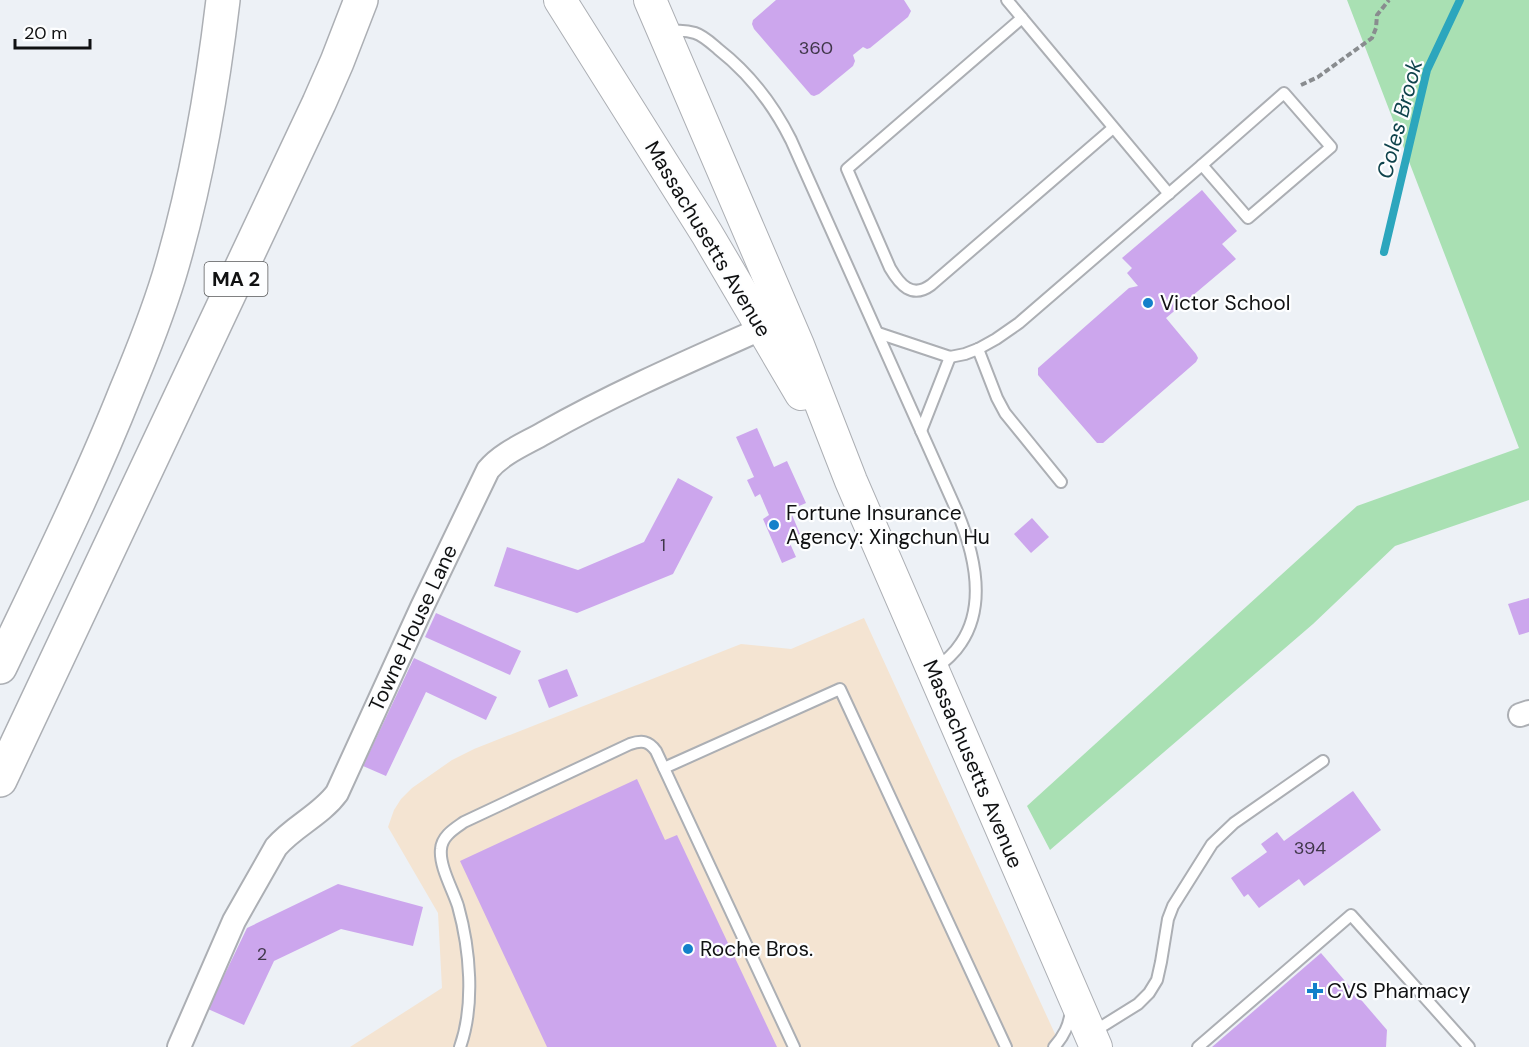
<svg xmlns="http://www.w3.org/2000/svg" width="1529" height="1047" font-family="'DM Sans',sans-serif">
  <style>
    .commercial { fill: #f4e4d2 }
    .green { fill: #a9e0b3 }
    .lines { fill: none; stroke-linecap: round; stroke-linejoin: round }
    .stream { stroke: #2ca6bd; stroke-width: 8 }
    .building { fill: #cca6ed }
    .lane-casing { stroke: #acafb4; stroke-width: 14 }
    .street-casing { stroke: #acafb4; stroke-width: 26 }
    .secondary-casing { stroke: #acafb4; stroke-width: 34 }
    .highway-casing { stroke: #acafb4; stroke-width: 36 }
    .path { stroke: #898c8f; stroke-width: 4; stroke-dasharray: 6 3; stroke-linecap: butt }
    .lane { stroke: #fff; stroke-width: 10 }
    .street { stroke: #fff; stroke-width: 22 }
    .secondary { stroke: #fff; stroke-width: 32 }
    .highway { stroke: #fff; stroke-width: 33 }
    .poi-dot { fill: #1380ca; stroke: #fdfeff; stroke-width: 2 }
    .labels { text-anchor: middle; stroke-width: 4.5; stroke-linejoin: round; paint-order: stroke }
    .number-label { font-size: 18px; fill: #3f3649 }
    .shield { fill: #fdfeff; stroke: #575859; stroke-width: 1.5 }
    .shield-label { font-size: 20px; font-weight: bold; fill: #101112 }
    .street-label { font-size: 21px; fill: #101112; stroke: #fdfeff }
    .poi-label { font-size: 21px; fill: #101112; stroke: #fdfeff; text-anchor: start }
    .water-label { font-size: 22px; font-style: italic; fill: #0f434c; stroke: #fdfeff }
  </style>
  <rect width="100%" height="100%" fill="#edf1f6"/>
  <polygon class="commercial" points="864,618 1061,1047 350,1047 442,988 438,913 388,827 394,810 401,799 412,788 452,760 474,749 741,644 791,649"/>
  <polygon class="green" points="1347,0 1529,0 1529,500 1395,546 1313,624 1050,850 1027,806 1357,506 1519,448"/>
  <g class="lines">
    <polyline class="stream" points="1384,252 1427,70 1460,0"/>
  </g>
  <g class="building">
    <polygon points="776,0 904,0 911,11 908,17 870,48 867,49 863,47 853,55 855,61 853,66 819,94 814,96 811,95 754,29 752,24 753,20"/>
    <polygon points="1202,190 1237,231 1222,244 1236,259 1166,318 1196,354 1198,358 1196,362 1103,443 1097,443 1038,375 1038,368 1129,288 1138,286 1127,273 1132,268 1122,258"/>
    <polygon points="757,428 774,467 787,461 806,503 790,510 800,534 788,539 796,557 782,563 763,519 769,515 760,494 755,497 747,480 754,477 736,437"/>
    <polygon points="678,478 713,497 673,574 577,613 494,586 507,547 578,570 644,542"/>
    <polygon points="1032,518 1049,537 1031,553 1014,534"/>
    <polygon points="1529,598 1529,632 1519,635 1508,604"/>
    <polygon points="436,613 521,651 510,675 425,637"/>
    <polygon points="414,658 497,697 486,720 426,692 386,776 363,766"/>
    <polygon points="567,669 578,696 549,708 538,680"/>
    <polygon points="637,779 665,840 677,835 777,1047 547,1047 460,861"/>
    <polygon points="1353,791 1381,830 1304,886 1299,879 1259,908 1248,894 1244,897 1231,878 1267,852 1261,844 1277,832 1284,841"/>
    <polygon points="338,884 423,907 413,946 341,929 274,961 244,1025 208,1009 247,928"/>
    <polygon points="1321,953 1387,1030 1386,1047 1212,1047"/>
  </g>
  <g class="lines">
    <g class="lane-casing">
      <g id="lane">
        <polyline points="1007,0 1169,194"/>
        <path d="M1022,18l-175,151 43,99c10,17 22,31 41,17l182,-157"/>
        <path d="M667,32c10,-2 19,-2 28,1 9,3 16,10 23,16 32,25 55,55 73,91l165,369c17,40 32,94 5,134 -7,11 -16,18 -26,26"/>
        <polygon points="1284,93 1331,147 1248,218 1202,165"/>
        <polyline points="878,333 950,357 965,354 978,349 996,339 1019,323 1202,165"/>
        <polyline points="978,349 997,398 1005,413 1061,482"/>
        <polyline points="921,431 950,357"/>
        <polyline points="664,768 840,689 1006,1047"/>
        <polyline points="1093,1032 1138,1004 1149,993 1157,980 1161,962 1168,919 1173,906 1212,844 1234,823 1323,761"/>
        <path d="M460,1047c15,-42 10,-98 -2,-141 -5,-16 -19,-40 -17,-57 1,-13 13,-20 23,-27l166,-78c12,-4 19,-3 26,7l138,296"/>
        <path d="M1054,1047c10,-11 15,-21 17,-36"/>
        <polyline points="1198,1047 1351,915 1469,1047"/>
      </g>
    </g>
    <g class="street-casing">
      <g id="street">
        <polyline points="1520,715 1529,712"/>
        <path d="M179,1047l55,-126 42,-74c18,-21 45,-32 61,-54l85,-186 66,-137c14,-17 37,-26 56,-37 71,-40 145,-72 219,-105"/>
      </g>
    </g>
    <g class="secondary-casing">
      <g id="secondary">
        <polyline points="560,0 707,234 801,394"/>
        <polyline points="650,0 798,345 851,481 1096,1047"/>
      </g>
    </g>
    <g class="highway-casing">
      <g id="highway">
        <path d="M0,667c44,-92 89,-183 126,-276 16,-38 31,-76 43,-115 27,-90 43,-183 54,-276"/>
        <polyline points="0,780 319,103 337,62 361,0"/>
      </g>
    </g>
    <polyline class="path" points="1301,85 1318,77 1372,38 1376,28 1377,15 1389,0"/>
    <use href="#lane" class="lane"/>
    <use href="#street" class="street"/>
    <use href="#secondary" class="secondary"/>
    <use href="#highway" class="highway"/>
  </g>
  <g class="poi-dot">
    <circle cx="1148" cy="303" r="6"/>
    <circle cx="774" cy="525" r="6"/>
    <circle cx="688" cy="949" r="6"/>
    <path d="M1312 982h6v6h6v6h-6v6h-6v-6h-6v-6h6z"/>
  </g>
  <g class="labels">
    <g class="number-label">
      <text x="816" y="54">360</text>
      <text x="663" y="551">1</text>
      <text x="1310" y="854">394</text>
      <text x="262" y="960">2</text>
    </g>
    <rect class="shield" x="204.5" y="262" width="63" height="34" rx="4.5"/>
    <g class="shield-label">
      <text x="236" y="286">MA 2</text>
    </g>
    <g class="street-label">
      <text transform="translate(708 239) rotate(59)" y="7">Massachusetts Avenue</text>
      <text transform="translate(413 628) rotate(-65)" y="7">Towne House Lane</text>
      <text transform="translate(973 764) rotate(67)" y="7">Massachusetts Avenue</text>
    </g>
    <g class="poi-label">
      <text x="1160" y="310">Victor School</text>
      <text x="786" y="520">Fortune Insurance<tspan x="786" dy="24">Agency: Xingchun Hu</tspan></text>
      <text x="700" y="956">Roche Bros.</text>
      <text x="1327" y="998">CVS Pharmacy</text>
    </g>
    <g class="water-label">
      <text transform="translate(1399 119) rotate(-75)" y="8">Coles Brook</text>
    </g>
  </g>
  <path d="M15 39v9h75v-9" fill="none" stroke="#101112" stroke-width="3"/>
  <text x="24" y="39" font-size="18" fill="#101112" stroke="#fdfeff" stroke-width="4.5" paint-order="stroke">20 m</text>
</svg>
